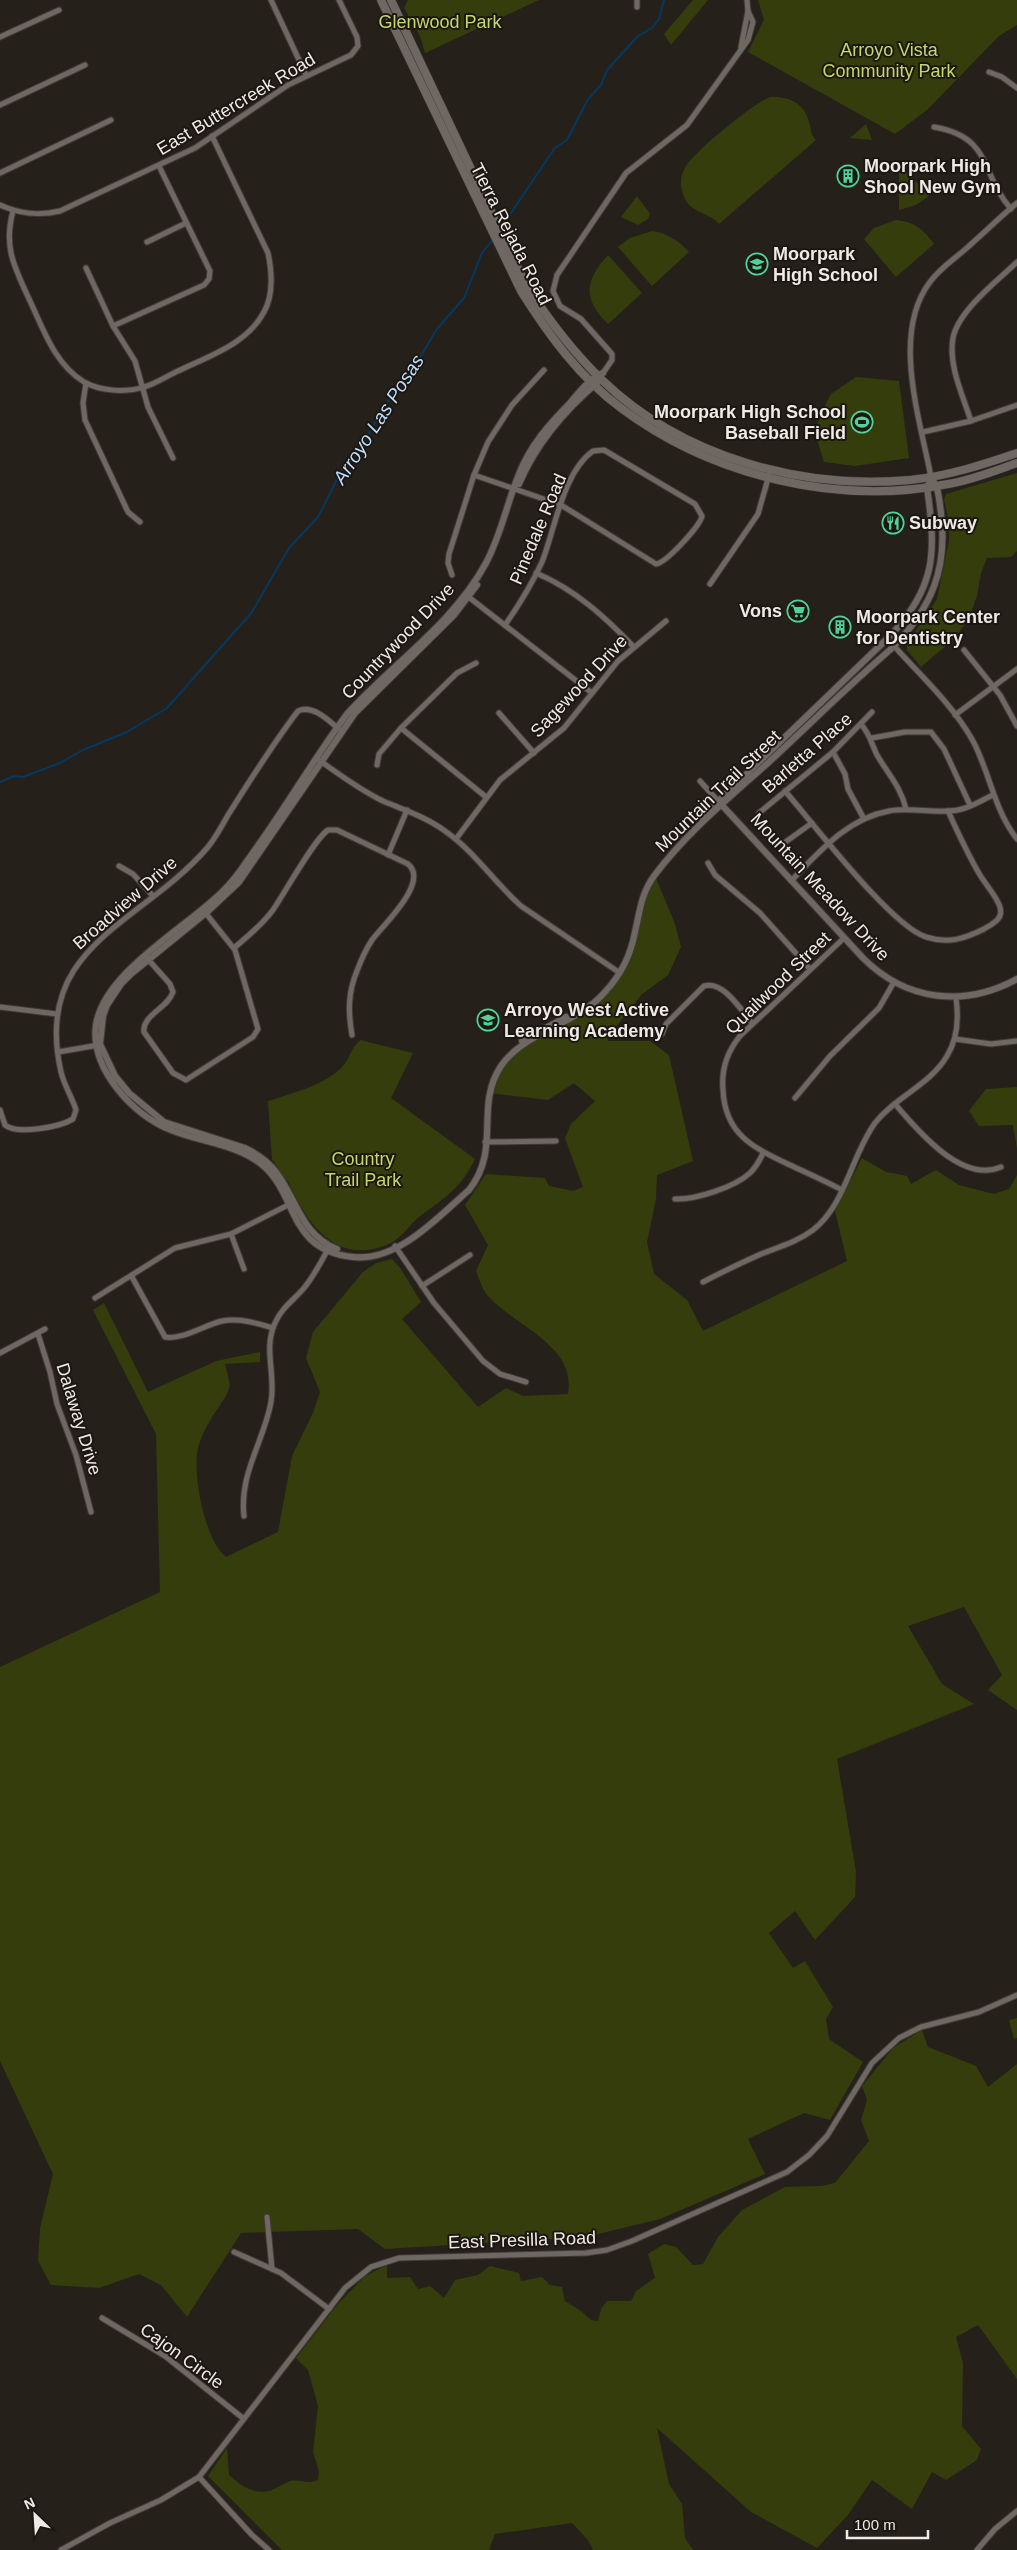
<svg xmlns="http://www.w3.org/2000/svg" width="1017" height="2550" font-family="Arial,sans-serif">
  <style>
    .green { fill: #353d0d }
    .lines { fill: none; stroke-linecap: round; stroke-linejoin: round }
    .stream { stroke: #033960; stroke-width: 2 }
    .minor-casing { stroke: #403b38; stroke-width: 7 }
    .tertiary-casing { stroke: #403b38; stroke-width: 8 }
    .secondary-casing { stroke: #403b38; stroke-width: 9 }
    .minor { stroke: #6f6761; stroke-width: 5 }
    .tertiary { stroke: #6f6761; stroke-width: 6 }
    .secondary { stroke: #6f6761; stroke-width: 8 }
    .labels { text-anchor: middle; stroke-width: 4; stroke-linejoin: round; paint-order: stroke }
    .park-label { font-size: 18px; fill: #c3d96c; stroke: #1d1712 }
    .street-label { font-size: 18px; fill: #eeeae7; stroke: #1d1712 }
    .poi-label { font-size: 18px; font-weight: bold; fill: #eeeae7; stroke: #1d1712; text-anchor: start }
    .water-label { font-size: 19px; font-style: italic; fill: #bedefe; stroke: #1d1712 }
  </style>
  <rect width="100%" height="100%" fill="#26201b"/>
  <g class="green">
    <polygon points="408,0 539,0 425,53 420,36 404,8"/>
    <polygon points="693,0 708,0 671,45 664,34"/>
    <polygon points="758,0 1017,0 1017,25 999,36 927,110 895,134 748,52 764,20"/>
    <path d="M770,97c17,-1 33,5 38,22 4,10 1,14 8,21l-97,84c-11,-13 -30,-10 -36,-30 -3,-9 -3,-18 2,-26 7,-15 69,-65 85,-71z"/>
    <polygon points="866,124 872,140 850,138"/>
    <polygon points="899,163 929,196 916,205 899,210"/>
    <polygon points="637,196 650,214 648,219 638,225 621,217"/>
    <path d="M896,220c19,2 27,9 38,24l-38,33 -32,-38 10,-11z"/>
    <path d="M652,231c15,2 27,10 37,21l-37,34 -34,-39 12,-9z"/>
    <path d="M608,255l34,38 -34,31c-26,-26 -23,-43 0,-69z"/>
    <polygon points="856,377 899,381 909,458 855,466 824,462 815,433 822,411 831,394"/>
    <polygon points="1017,473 1017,551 1011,557 987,558 981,573 977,596 969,618 955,638 921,667 907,650 907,644 937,599 949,541 949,522 944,499 946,494"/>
    <path d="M655,876l20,48 6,23 -13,28 -27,20 -34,43 1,3h42l19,14 24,106 -36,14 -1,24 -9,43 7,32 33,26 16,31 144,-70 -12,-50 27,-53 24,14 21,4 4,8 25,-14 23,15 35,9 15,-5 8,-14v535l-29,-20 14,-15 -38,-68 -56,19 34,58 32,20 -137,55 19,113 -1,25 -40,43 -20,-29 -26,22 24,35 12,-7 28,46 -7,12 3,20 34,23 -33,58 -26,-7 -56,26 17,35 -105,45 -74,18 -201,12 -27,-20 -117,4 -54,84 -26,-32 -22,-11 -40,14 -48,-3 -13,-24 2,-33 13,-54 -53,-113v-394l160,-75 -4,-158 -63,-124 11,-7 44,89 68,-31 44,-9v10l-35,2 5,21 -3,9c-10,16 -25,36 -29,54 -6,26 7,93 28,109l52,-25 14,-76 21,-43 7,-21 -14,-34 7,-26 50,-60 13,-9 16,-4 9,10 20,33 -19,17 76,88 28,-19 17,8 45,-2c9,-49 -54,-68 -81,-99 -5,-6 -8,-17 -11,-24l12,-26 -23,-40 21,-31 59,4 4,8 24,5 10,-4 -18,-49 6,-14 24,-23 -21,-18 -26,17 -59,-7 21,-38 85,-52 32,-46 13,-53z"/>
    <path d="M360,1040l53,13 -22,45 84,61c-14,29 -29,38 -55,57 -11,9 -18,22 -31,28 -54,23 -82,-21 -101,-63l-2,-1 -14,-21 -4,-58c22,-7 60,-17 75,-35 7,-8 6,-15 17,-26z"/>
    <polygon points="1017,1087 1017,1149 1013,1125 979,1126 969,1111 986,1089"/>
    <polygon points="1017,2018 1017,2038 1014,2039 1009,2020"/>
    <path d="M922,2030l6,17 48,19 12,21 29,-23v315l-39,-54 -22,12 7,26 -1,63 19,23 -4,11 -31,20 -14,-8 -20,37 -40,-29 -25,36 -30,32 -66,-36 -94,-84 12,56 13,20 3,34 8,12h-100l-5,-10 -16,-17 -77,11 -6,16h-207l-74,-74 19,-28 2,27c13,11 25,21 43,15 6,-2 12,-7 18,-9 11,-2 17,4 28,-1l1,-9 -6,-19 5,-46 -10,-36 -12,-12 41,-53 28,-29 22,-11v13l23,-1 8,12 12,-3 14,12 11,-18 23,-5 12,-9 29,7 2,8 21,-4 8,8 12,2 3,14 16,10 10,9 7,1 3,-12 6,-8h24l5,-10 19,-13 -7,-24 16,-10 12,3 17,18 10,-1 15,-27 24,-27 43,-23 37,-1 13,-3 34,-42 -8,-21 6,-20 -5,-14 31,-38z"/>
  </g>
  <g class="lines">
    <g class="stream">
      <polyline points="501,228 546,161 555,148 567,140 588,99 601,85 607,70 637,37 653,27 659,19 664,0"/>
      <polyline points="0,782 14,776 23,777 60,763 83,750 127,732 167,708 252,612 289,548 318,517 347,460 363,443 396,388 410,374 437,329 464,298 482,253 494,238"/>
    </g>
    <g class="minor-casing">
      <g id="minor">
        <polyline points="271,0 306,75"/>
        <polyline points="637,0 637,7"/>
        <polyline points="0,37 59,10"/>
        <polyline points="741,47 748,11 747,0"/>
        <polyline points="989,72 1002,77 1017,88"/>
        <polyline points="0,105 85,65"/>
        <path d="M934,127c59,10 46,47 77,82"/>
        <polyline points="0,173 111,120"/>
        <path d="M0,205c20,9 38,11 60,6l135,-63 93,-63 63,-30 7,-9 -1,-9 -18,-37"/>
        <path d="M13,211c-10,37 2,57 17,90 14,30 25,63 54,81 16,9 42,11 60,5 11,-3 23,-11 34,-16 31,-15 69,-27 86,-59 10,-18 8,-40 4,-59l-56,-117"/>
        <polyline points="147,242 186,223"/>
        <polyline points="86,268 113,326 135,361 148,407 173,458"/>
        <polyline points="113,326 204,285 209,279 210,271 159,166"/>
        <polyline points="603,373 612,360 612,354 581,319 560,306 553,291 557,275 626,173 687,125 748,40 753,22 748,11"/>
        <polyline points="86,383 83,403 85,420 128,512 140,522"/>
        <path d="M971,421c-8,-25 -23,-56 -18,-83 5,-27 45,-58 64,-76"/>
        <polyline points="923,432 971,421 1017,405"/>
        <path d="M474,475l87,30 95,59c10,-1 44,-38 46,-48l-7,-12 -91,-54 -11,1c-30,21 -38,78 -51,111 -10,22 -23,43 -37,63"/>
        <path d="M931,477c-11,-58 -40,-144 -1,-195 10,-14 26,-24 39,-36 16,-14 31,-29 48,-43"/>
        <path d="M536,573c40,17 69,44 98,74"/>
        <polyline points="452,575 448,563 449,554 474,475 488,442 512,405 544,370"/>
        <polyline points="710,584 758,514 769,475"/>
        <polyline points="466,595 592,693"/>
        <path d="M894,646c27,30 59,59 79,95 17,32 21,69 44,98"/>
        <polyline points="964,650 1000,695 1017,726"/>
        <polyline points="499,713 534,753"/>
        <polyline points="955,715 1017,669"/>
        <path d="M861,724c10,12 10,19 16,31 11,19 24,32 29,54"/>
        <polyline points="401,728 486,797"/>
        <polyline points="872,738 905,732 931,732 944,749 970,805"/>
        <polyline points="833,752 845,774 848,789 864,819"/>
        <path d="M319,760c21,15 41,30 64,41 21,9 43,16 62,30 29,20 49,51 76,75l99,67"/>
        <polyline points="377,765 379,754 401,728 457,673 476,663"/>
        <polyline points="700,781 718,801"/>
        <path d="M785,791c28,32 106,135 141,146 22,7 38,2 58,-8 8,-5 20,-10 16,-22 -3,-10 -14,-22 -20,-32 -12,-20 -22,-42 -32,-64"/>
        <polyline points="759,813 833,752 872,712"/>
        <polyline points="456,839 500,780 564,728 618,661 666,621"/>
        <polyline points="784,843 812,823"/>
        <polyline points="388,855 407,810"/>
        <polyline points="708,863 715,875 760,913 810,969"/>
        <polyline points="119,866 133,874 153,896"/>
        <path d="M791,881c28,-29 57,-63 98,-70 23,-4 46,3 69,-1 12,-2 24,-10 35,-15"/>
        <path d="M234,948c14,-12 28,-23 39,-38 11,-16 42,-72 55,-80h9l71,34c22,18 -25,61 -36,76 -6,9 -11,20 -15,31 -9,21 -9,41 -5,64"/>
        <path d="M146,957l24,27 3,8c-5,16 -31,23 -29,40l29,41 13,7 67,-43 5,-8 -23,-79 -31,-39"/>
        <polyline points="0,1007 57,1014"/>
        <path d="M662,1034l4,-10 38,-38c19,-6 37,24 48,37"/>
        <polyline points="955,1039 991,1044 1017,1041"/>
        <polyline points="58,1052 99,1045"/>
        <polyline points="795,1098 830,1056 879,1008 894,982"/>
        <path d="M895,1104c22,26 67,80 106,63"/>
        <path d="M0,1110l5,15c12,10 55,2 68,-6l3,-9c-4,-13 -12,-25 -15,-38 -29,-127 80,-147 147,-225 8,-10 14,-21 20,-32 21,-33 46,-73 70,-104 15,-7 31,10 42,19"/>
        <polyline points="485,1142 556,1141"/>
        <path d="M842,1190c-17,-9 -35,-17 -52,-25 -36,-17 -65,-30 -67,-75 -2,-21 4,-38 17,-54l104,-98"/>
        <path d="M675,1199c20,1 60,-12 75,-26 6,-6 10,-13 13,-20"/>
        <polyline points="231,1234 244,1269"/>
        <polyline points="395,1246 434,1303 483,1361 500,1374 526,1382"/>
        <path d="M132,1277l33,60c18,3 39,-12 57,-16 17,-3 35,2 51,7"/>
        <path d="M703,1282c19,-10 38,-19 58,-28 18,-7 36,-12 52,-24 33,-26 38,-74 62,-107 20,-26 55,-38 72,-67 11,-18 12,-37 9,-58"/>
        <polyline points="422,1286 470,1255"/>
        <polyline points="95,1298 175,1248 231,1234 292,1203"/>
        <polyline points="38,1334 50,1372 57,1404 76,1455 91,1512"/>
        <polyline points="0,1353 45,1329"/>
        <path d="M244,1516c-5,-42 20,-75 27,-114 5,-28 -8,-53 4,-79 7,-16 19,-23 29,-35 10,-12 17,-26 24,-39"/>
        <polyline points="267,2217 272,2269"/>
        <polyline points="234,2252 281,2273 329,2309"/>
        <polyline points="102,2318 165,2356 244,2419"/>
        <polyline points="199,2477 252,2535 269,2550"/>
        <polyline points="61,2550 110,2523 161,2500 199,2477 345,2288 371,2267 399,2258 586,2253 607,2250 632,2241 787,2172 809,2155 827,2136 872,2063 899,2038 921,2027 979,2012 1017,1995"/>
        <polyline points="977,2550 995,2529 1017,2511"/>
      </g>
    </g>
    <g class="tertiary-casing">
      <g id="tertiary">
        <path d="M603,373c-14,6 -23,18 -33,30 -21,21 -40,43 -51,71 -12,29 -18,61 -33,89 -33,61 -94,101 -139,151 -32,43 -59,90 -90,133 -11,15 -20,31 -34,44 -37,37 -119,81 -127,134 -6,43 36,90 75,105 29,12 65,14 90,34 38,30 25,86 92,93 45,5 85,-40 116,-67 33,-42 5,-83 32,-124 24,-35 76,-41 104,-74 15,-16 26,-38 30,-60 5,-21 6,-38 19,-56 33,-44 75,-78 115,-114 41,-38 80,-77 122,-113 40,-40 57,-79 50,-136 -2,-14 -2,-25 -10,-36"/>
        <path d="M519,484c17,-40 46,-74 79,-102"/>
        <path d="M719,802l144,156c43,43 101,50 154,21"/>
        <path d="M702,817l187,-180c48,-50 47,-85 38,-150l2,-4"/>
        <polyline points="522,1041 566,1017"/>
        <path d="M337,1249c-36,-14 -40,-50 -61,-77 -8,-11 -19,-18 -31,-24l-81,-26 -35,-29 -14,-17 -15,-32 3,-28 4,-11 14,-21 10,-10 75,-61 33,-31 116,-169 99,-98 23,-30"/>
      </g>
    </g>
    <g class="secondary-casing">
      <g id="secondary">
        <path d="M381,0l140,291c27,43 59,87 100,117 91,68 216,98 327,76 24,-4 46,-13 69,-21"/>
        <path d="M391,0l135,285c22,34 47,67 76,95 80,77 199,110 308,100 38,-4 72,-15 107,-27"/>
      </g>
    </g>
    <use href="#minor" class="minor"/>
    <use href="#tertiary" class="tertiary"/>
    <use href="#secondary" class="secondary"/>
  </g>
  <defs>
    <g id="building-ring" transform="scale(1.125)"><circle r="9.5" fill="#1d1712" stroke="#4fd399" stroke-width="1.5"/><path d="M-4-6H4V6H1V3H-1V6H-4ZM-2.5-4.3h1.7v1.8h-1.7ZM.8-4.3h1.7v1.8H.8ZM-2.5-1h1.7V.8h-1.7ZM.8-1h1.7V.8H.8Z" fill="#4fd399"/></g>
    <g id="school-ring" transform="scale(1.125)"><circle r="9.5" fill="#1d1712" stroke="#4fd399" stroke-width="1.5"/><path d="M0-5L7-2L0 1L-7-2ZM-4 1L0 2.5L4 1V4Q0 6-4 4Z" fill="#4fd399"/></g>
    <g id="stadium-ring" transform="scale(1.125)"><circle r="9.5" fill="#1d1712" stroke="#4fd399" stroke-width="1.5"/><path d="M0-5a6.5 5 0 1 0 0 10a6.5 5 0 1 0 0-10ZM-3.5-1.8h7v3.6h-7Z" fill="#4fd399"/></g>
    <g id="restaurant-ring" transform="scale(1.125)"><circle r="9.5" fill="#1d1712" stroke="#4fd399" stroke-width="1.5"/><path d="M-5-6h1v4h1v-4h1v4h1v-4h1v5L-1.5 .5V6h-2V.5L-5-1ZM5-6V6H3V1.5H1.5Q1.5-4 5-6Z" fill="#4fd399"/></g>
    <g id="supermarket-ring" transform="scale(1.125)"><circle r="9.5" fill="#1d1712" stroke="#4fd399" stroke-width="1.5"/><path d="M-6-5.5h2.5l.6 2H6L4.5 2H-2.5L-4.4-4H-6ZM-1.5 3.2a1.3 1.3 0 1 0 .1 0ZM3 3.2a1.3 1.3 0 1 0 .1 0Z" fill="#4fd399"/></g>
  </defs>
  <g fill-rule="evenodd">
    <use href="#building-ring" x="848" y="176"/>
    <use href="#school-ring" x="757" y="264"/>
    <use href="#stadium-ring" x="862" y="422"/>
    <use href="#restaurant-ring" x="893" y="523"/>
    <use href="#supermarket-ring" x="798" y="611"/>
    <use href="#building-ring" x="840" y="627"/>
    <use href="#school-ring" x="488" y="1020"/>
  </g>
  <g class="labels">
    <g class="park-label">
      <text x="440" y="28">Glenwood Park</text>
      <text x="889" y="56">Arroyo Vista<tspan x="889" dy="21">Community Park</tspan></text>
      <text x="363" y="1165">Country<tspan x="363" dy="21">Trail Park</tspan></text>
    </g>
    <g class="street-label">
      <text transform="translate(236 104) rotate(-31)" y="6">East Buttercreek Road</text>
      <text transform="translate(511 234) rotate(63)" y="6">Tierra Rejada Road</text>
      <text transform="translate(538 529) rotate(-67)" y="6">Pinedale Road</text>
      <text transform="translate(398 641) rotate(-46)" y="6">Countrywood Drive</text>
      <text transform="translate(579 686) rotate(-47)" y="6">Sagewood Drive</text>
      <text transform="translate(807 753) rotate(-41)" y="6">Barletta Place</text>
      <text transform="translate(718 791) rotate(-44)" y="6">Mountain Trail Street</text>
      <text transform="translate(820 887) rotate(47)" y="6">Mountain Meadow Drive</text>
      <text transform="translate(125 903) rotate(-41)" y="6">Broadview Drive</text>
      <text transform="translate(778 983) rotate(-44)" y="6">Quailwood Street</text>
      <text transform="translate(79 1419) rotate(73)" y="6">Dalaway Drive</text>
      <text transform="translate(522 2240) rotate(-2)" y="6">East Presilla Road</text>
      <text transform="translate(182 2356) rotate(36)" y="6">Cajon Circle</text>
    </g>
    <g class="poi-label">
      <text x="864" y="172">Moorpark High<tspan x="864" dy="21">Shool New Gym</tspan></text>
      <text x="773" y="260">Moorpark<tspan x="773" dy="21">High School</tspan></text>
      <text x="846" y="418" text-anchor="end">Moorpark High School<tspan x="846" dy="21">Baseball Field</tspan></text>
      <text x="909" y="529">Subway</text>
      <text x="782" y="617" text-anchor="end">Vons</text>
      <text x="856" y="623">Moorpark Center<tspan x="856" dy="21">for Dentistry</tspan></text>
      <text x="504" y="1016">Arroyo West Active<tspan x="504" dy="21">Learning Academy</tspan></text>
    </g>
    <g class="water-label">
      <text transform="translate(378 419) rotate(-57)" y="7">Arroyo Las Posas</text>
    </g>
  </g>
  <g transform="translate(35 2515) rotate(335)" stroke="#1d1712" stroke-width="4" paint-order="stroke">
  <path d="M0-4L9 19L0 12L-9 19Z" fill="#eeeae7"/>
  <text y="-8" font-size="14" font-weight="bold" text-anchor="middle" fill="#eeeae7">N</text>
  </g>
  <path d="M847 2530v8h81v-8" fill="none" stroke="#eeeae7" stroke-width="2.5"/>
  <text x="854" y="2530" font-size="15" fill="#eeeae7" stroke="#1d1712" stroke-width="4" paint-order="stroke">100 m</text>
</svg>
